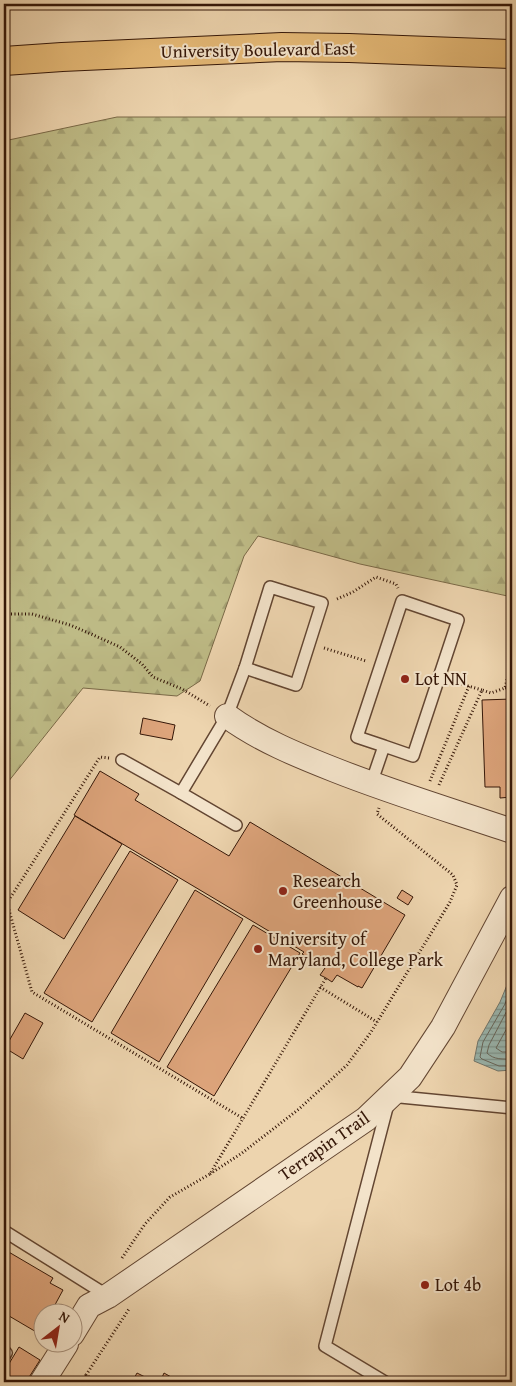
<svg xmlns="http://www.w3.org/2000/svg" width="516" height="1386" font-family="'Gentium Book Plus',serif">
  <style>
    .forest { fill: url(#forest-firs); stroke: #7a6947 }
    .water { fill: url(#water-rules); stroke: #72776d }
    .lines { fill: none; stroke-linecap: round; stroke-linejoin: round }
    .shore { stroke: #68675c; stroke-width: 1 }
    .building { fill: #dda47b; stroke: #351708 }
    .lane-casing { stroke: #634632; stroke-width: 14 }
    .street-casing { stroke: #634632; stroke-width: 26 }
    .primary-casing { stroke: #351708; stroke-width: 30 }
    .path { stroke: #351708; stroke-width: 3; stroke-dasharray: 1 2.5; stroke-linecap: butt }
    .lane { stroke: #f3e3ca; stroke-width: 11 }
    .street { stroke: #f3e3ca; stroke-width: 24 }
    .primary { stroke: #e6ba77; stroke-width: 28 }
    .poi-dot { fill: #8f2418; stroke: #f3e3ca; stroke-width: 2 }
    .labels { text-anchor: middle; stroke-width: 4; stroke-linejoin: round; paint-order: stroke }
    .street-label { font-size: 18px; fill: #351708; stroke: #f3e3ca }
    .poi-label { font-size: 18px; fill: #351708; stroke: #f3e3ca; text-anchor: start }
  </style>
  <defs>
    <pattern id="forest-firs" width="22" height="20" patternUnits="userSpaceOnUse" patternTransform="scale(1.25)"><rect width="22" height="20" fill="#bebb86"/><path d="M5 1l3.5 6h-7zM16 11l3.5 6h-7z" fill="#a4a072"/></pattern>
    <pattern id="water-rules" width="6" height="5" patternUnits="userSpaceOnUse" patternTransform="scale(1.25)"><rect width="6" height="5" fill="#9ab7b0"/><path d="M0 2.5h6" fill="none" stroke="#7e948d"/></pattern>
  </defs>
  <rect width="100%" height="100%" fill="#edd4ae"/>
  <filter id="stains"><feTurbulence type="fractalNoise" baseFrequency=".004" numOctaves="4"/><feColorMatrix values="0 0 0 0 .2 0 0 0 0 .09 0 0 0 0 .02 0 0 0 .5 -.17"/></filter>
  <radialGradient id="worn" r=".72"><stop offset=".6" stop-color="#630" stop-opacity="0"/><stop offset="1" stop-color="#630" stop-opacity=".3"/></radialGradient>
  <polygon class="forest" points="117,117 512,117 512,597 360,564 258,536 244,556 200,681 177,696 83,688 4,787 4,141"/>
  <polygon class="water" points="512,973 512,1070 498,1071 474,1061 478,1041 500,1002"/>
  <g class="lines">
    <g class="shore">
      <polyline points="512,983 505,1004 483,1042 480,1057 482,1059 499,1066 512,1066"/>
      <path d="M512,1001l-23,44 -2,8c7,7 16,6 25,6"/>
      <polyline points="512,1019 496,1048 502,1052 512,1052"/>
    </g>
  </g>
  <g class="building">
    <polygon points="512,699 512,797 500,798 500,787 485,787 482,700"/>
    <polygon points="143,718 175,725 172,740 140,734"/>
    <polygon points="100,771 139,794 135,800 229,856 250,822 405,915 362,988 358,986 358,987 337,975 332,982 326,978 320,975 325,968 302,954 304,952 74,815"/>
    <polygon points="75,816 122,844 64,939 18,910"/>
    <polygon points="130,851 178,880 92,1022 44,993"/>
    <polygon points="195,890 243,919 159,1062 111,1033"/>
    <polygon points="402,890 413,897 408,905 397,898"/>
    <polygon points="253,925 300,953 214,1096 167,1067"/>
    <polygon points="25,1013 43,1023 23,1059 5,1048"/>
    <polygon points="7,1251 53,1278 50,1283 63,1290 50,1314 42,1314 42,1326 38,1333 4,1313 4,1258"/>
    <polygon points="19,1347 40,1360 26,1382 4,1382 4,1372"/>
    <polygon points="137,1373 155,1382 132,1382"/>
    <polygon points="164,1373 180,1382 160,1382"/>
  </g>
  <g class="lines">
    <g class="lane-casing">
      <g id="lane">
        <polygon points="270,587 322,603 296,685 245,668"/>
        <polyline points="122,760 181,793"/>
        <polyline points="371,784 384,746 413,756 458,620 402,601 357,737 384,746"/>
        <polyline points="236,825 181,793 227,716 245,668"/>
        <polyline points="4,1231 108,1296"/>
        <polyline points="4,1351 6,1353 4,1356"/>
        <polyline points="385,1382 325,1346 390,1096 512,1108"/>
      </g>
    </g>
    <g class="street-casing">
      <g id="street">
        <path d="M227,716c33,24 70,39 108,54 58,23 118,41 177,61"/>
        <polyline points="72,1334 89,1306 108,1296 366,1119 410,1077 443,1027 512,898"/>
        <polyline points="42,1382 66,1344"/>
      </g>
    </g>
    <g class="primary-casing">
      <polyline id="primary" points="4,61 62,57 282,47 349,48 512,54"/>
    </g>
    <g class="path">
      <polyline points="337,599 353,592 376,577 396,584 398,588"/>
      <polyline points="4,614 32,614 70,625 91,634 120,647 142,664 153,677 182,689 210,706"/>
      <polyline points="324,648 366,661"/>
      <polyline points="454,682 482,690"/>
      <polyline points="505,688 512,687"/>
      <polyline points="109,758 100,757 7,903 32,992 244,1119"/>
      <polyline points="430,781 469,686"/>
      <polyline points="439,785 482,690 491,693 505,688 512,659"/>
      <polyline points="320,987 377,1022"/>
      <polyline points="210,1174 242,1153 299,1109 347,1065 371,1032 450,902 457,885 453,875 377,814 379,808"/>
      <polyline points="122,1258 145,1224 170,1197 210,1174 326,978"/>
      <polyline points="86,1375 129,1309"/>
      <polyline points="82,1382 86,1375 98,1382"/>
    </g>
    <use href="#lane" class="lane"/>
    <use href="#street" class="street"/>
    <use href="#primary" class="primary"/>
  </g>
  <g class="poi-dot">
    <circle cx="405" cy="679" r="5"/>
    <circle cx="283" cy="891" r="5"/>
    <circle cx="258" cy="949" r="5"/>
    <circle cx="425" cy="1285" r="5"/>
  </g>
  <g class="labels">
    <g class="street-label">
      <text transform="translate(258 50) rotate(-1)" y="6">University Boulevard East</text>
      <text transform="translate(324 1146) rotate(-35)" y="6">Terrapin Trail</text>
    </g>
    <g class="poi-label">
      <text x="415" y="685">Lot NN</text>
      <text x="293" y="887">Research<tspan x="293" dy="21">Greenhouse</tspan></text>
      <text x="268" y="945">University of<tspan x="268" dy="21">Maryland, College Park</tspan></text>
      <text x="435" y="1291">Lot 4b</text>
    </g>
  </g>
  <rect width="516" height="1386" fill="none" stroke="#edd4ae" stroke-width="20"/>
  <rect x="5" y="5" width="506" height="1376" fill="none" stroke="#351708" stroke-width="2.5"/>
  <rect x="10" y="10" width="496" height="1366" fill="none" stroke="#351708"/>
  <g transform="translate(58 1328) rotate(31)"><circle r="24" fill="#f3e3ca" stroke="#a7917c"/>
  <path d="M0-4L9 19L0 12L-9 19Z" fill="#8f2418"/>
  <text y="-8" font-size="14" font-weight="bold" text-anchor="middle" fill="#351708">N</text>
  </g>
  <rect width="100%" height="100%" filter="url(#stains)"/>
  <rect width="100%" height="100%" fill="url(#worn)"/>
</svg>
